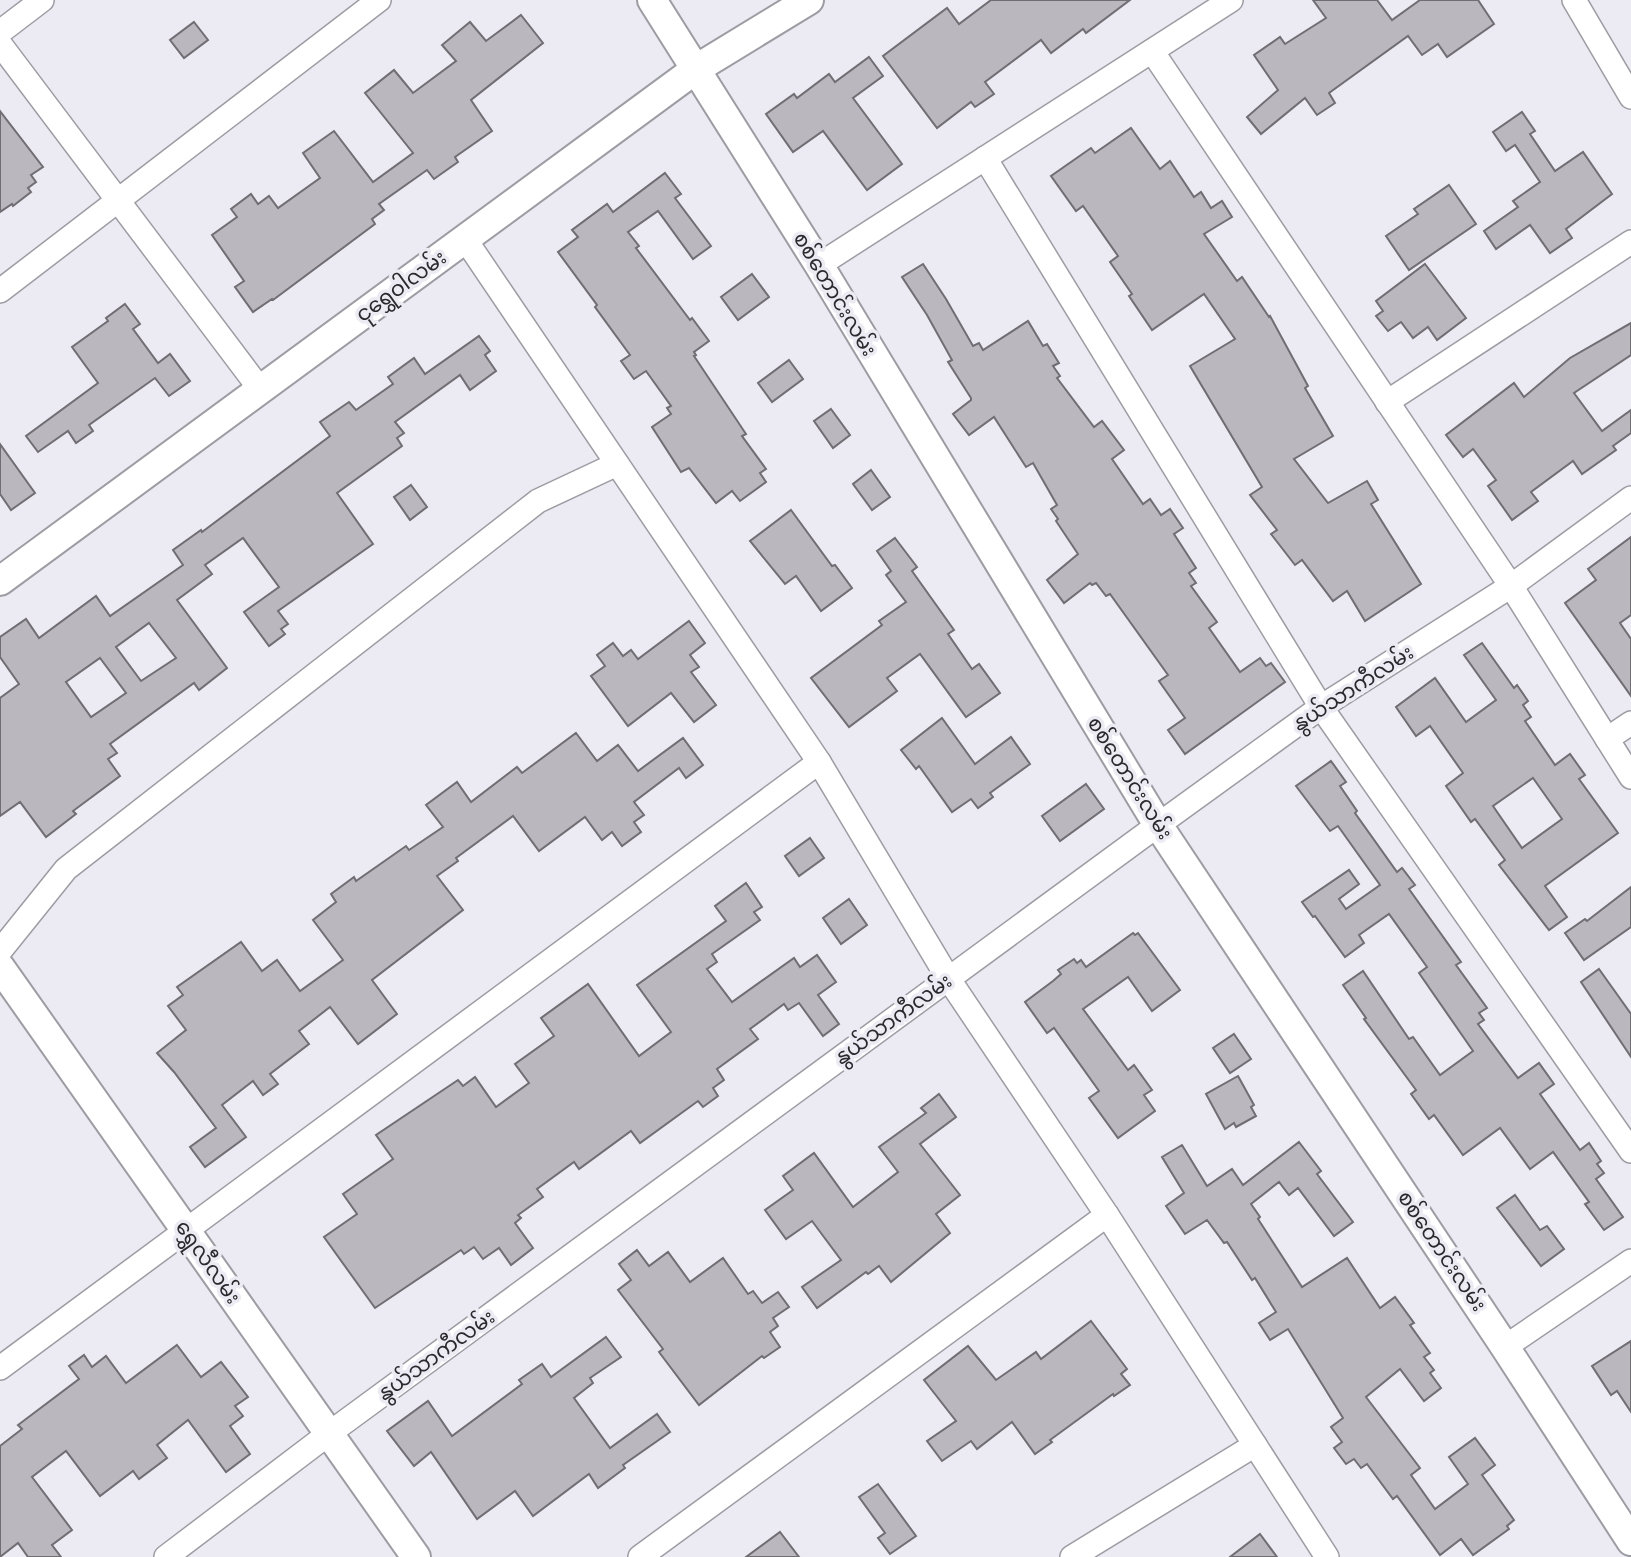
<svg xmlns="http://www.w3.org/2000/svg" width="1631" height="1557" font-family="'IBM Plex Serif','Noto Sans Myanmar',serif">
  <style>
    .building { fill: #bbb7be; stroke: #706d73; stroke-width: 2; fill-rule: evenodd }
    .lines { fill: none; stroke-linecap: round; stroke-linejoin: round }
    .minor-casing { stroke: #9c9ca3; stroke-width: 26 }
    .tertiary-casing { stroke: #9c9ca3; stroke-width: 32 }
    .minor { stroke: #fff; stroke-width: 23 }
    .tertiary { stroke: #fff; stroke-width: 28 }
    .labels { text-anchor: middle; stroke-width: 7; stroke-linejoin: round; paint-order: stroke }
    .street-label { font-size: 21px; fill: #2a292d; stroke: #ecebf3 }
  </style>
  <rect width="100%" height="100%" fill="#ecebf3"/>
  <g class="building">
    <polygon points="991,0 1130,0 1086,33 1083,29 1051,53 1041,40 985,82 994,94 975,107 971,102 937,128 883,56 947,8 959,24"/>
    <polygon points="1313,0 1377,0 1392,20 1420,0 1478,0 1494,24 1447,57 1438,44 1422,55 1408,36 1329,93 1335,103 1317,115 1305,98 1261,134 1247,117 1278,90 1254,55 1280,37 1285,44 1326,18"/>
    <polygon points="521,15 543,43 471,100 492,131 455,157 458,162 434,179 427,170 379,204 384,210 372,219 375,224 273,300 272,299 253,312 235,287 244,281 212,235 237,217 231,209 251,194 258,204 269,196 278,208 320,178 303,153 334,131 373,182 413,153 365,93 394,70 413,93 456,61 442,45 470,22 486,41"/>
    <polygon points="194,22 208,40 184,58 170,40"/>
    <polygon points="869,57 883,76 853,98 902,164 867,190 823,131 793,152 766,114 794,94 797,98 829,74 835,82"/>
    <polygon points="0,111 43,167 31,175 36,182 28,188 31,192 13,206 12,204 0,212"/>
    <polygon points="1522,112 1535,131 1530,134 1555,171 1583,152 1612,194 1566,229 1572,238 1550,253 1530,225 1496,249 1484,231 1518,207 1513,201 1540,182 1515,145 1506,151 1493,132"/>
    <polygon points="1131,128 1160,169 1170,161 1194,197 1201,192 1211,208 1222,201 1232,217 1204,234 1237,281 1242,277 1269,317 1270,316 1308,386 1305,388 1333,436 1294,459 1328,503 1367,481 1378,500 1371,504 1421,584 1365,621 1347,591 1333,601 1302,560 1295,565 1271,534 1277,530 1250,495 1262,487 1190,366 1235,339 1204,294 1152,330 1129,296 1132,294 1110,262 1118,256 1083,206 1076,211 1051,176 1091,148 1095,153"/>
    <polygon points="665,173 681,194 675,198 711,246 693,259 658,211 628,232 639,246 636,248 690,320 692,318 709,341 694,352 696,355 694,356 746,434 742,436 766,469 760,473 766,482 740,501 732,491 716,503 689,468 681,472 652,427 671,414 667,408 671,406 646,371 634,379 621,361 630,355 595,307 597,305 558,252 578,237 572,230 607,204 613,212"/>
    <polygon points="1449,185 1476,224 1409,270 1386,236 1418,214 1414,209"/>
    <polygon points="923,264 946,299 973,346 979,343 983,350 1028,321 1043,346 1047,344 1059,363 1053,366 1060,376 1057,378 1094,427 1102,421 1124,450 1112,459 1143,504 1150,499 1161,515 1170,509 1183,528 1174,534 1196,568 1189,573 1196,583 1191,586 1217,622 1209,628 1240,672 1260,658 1266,666 1271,663 1285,682 1185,754 1168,730 1185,718 1159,681 1168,675 1110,594 1106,596 1096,583 1092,585 1090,583 1064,603 1047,580 1078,554 1056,521 1058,519 1051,509 1057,505 1033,463 1026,467 994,417 969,435 953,414 971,400 971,398 948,362 952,360 927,315 902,277"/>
    <polygon points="1425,264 1466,318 1437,340 1428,327 1413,338 1401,322 1388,331 1376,316 1383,311 1376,301"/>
    <polygon points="752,274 769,297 738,320 721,297"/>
    <polygon points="125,304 140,324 133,329 158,363 170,354 190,381 169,396 155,378 89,425 93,431 76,443 68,431 38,452 26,436 98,383 72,347 108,321 106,318"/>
    <polygon points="1631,323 1631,355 1574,393 1602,431 1631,410 1631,433 1613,446 1616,450 1582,474 1573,461 1531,492 1538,501 1512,520 1488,486 1496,480 1473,449 1463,457 1446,435 1514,383 1524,397 1570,358"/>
    <path d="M479,336l11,15 -5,4 11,16 -26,19 -10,-15 -65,47 9,11 -7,5 5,8 -65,47 36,51 -95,67 10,13 -7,5 4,5 -16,12 -25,-34 35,-25 -36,-49 -38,27 7,9 -35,26 50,68 -28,22 -5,-7 -84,61 7,9 -9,6 12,17 -47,35 3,3 -30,23 -26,-35 -20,14v-118l19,-14 -19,-27v-20l26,-18 13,19 57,-42 14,20 73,-51 -10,-15 28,-20 1,2 128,-96 -10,-14 29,-20 7,8 37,-26 -5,-7 26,-19 11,16zM149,623l27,35 -35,23 -25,-34zM100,658l26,35 -35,24 -25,-35z"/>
    <polygon points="789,360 803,379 772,402 758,383"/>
    <polygon points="831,409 850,435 833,448 814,421"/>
    <polygon points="0,444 35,493 11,510 0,494"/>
    <polygon points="871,470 890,497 872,510 853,484"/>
    <polygon points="411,485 427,507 410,520 394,497"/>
    <polygon points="791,510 832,566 835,565 852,588 821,611 796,576 785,584 750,541"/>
    <polygon points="1631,537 1631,615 1620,623 1631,639 1631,696 1565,603 1596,580 1588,569"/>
    <polygon points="895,538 917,567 912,571 954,630 948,634 972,669 979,664 1000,693 966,717 920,654 887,678 897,691 849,727 811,678 882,625 879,621 906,602 886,575 891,571 877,551"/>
    <polygon points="689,621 705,643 690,655 699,667 691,672 716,705 694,722 671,693 628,726 591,676 605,666 597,655 613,643 623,656 631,650 638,659"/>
    <path d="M1482,643l32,45 3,-3 11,16 -5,4 8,12 -6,4 30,44 15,-11 15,21 -6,4 39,54 -73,53 22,31 -18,13 -50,-65 6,-5 -30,-41 -4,3 -25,-36 17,-13 -33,-47 -14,10 -20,-29 39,-29 31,44 30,-22 -32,-45zM1533,778l29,41 -40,29 -29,-42z"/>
    <polygon points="942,718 975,764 1011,737 1030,764 990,793 993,797 978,808 971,799 952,812 919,766 916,769 901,750"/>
    <polygon points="576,733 597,761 618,745 638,771 683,738 703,765 686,778 679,768 634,802 644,815 634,822 641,832 622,846 612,832 602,840 585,817 539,851 513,816 456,858 458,861 437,876 463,910 372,980 397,1014 358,1044 330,1007 299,1031 309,1044 270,1074 278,1084 263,1095 253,1081 222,1105 246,1137 205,1167 190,1147 216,1128 174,1072 157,1053 186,1030 168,1006 183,995 177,987 241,942 262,971 277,960 300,991 343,960 313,920 336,902 331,894 354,877 356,881 406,846 409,850 443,827 426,805 457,782 471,802 517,767 522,773"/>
    <polygon points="1331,761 1346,782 1340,786 1357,811 1355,813 1397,872 1402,868 1415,885 1409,889 1461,962 1456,965 1487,1008 1479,1013 1484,1020 1478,1024 1518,1078 1539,1063 1554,1084 1540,1094 1580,1150 1589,1143 1601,1161 1597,1164 1604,1173 1596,1179 1623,1217 1604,1230 1585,1204 1589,1202 1553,1152 1530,1169 1500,1128 1463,1155 1434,1115 1429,1119 1411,1094 1416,1090 1364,1019 1366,1018 1343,985 1363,971 1409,1039 1413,1037 1440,1075 1473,1051 1419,973 1427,967 1389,914 1359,935 1364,943 1345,957 1315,916 1313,917 1302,902 1349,870 1359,884 1339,899 1346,909 1380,885 1338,826 1330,831 1296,786"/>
    <polygon points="1086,784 1104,809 1060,841 1042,816"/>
    <polygon points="810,838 824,858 799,876 785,856"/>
    <polygon points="746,883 762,907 754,912 760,920 712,954 717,962 707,969 732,1002 794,958 800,967 817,955 836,982 818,995 839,1024 823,1036 799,1003 788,1010 784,1004 750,1029 758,1039 717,1069 724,1080 713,1088 718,1096 703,1107 698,1101 640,1143 631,1131 579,1169 574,1162 537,1189 543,1197 518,1215 521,1218 515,1223 533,1248 511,1265 499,1248 483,1259 474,1247 464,1254 461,1250 375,1308 324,1237 357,1214 343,1194 393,1159 376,1135 458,1080 463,1086 475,1077 496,1107 529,1083 515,1064 554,1036 541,1018 588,984 639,1056 671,1032 637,985 726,921 715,906"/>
    <polygon points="1631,887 1631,927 1584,960 1565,933 1585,919 1587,921"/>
    <polygon points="849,899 867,925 841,944 823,918"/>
    <polygon points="1133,933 1135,935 1138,933 1180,990 1152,1011 1128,977 1083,1009 1128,1070 1134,1065 1152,1090 1144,1095 1155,1111 1118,1138 1089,1098 1099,1091 1054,1028 1047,1033 1025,1002 1053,981 1061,974 1058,970 1074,959 1077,963 1081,960 1086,967"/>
    <polygon points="1599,969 1631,1014 1631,1057 1581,982"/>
    <polygon points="1234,1034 1251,1059 1230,1073 1213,1048"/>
    <polygon points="1238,1076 1254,1105 1251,1107 1256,1116 1236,1127 1234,1123 1225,1129 1206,1094"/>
    <polygon points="939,1094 956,1117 920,1144 960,1195 936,1214 950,1233 891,1282 879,1266 868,1274 866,1272 817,1308 802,1287 841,1260 812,1221 786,1239 765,1210 793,1190 783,1176 814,1153 853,1207 898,1172 879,1147 926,1113 921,1108"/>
    <polygon points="1299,1142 1321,1171 1317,1174 1353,1222 1334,1236 1298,1188 1289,1195 1279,1182 1251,1204 1260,1217 1258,1219 1302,1287 1347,1258 1380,1308 1395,1297 1414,1323 1410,1325 1430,1353 1424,1357 1434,1370 1430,1373 1441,1388 1424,1401 1400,1369 1366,1397 1420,1468 1411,1475 1435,1509 1468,1484 1449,1457 1475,1438 1495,1465 1482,1475 1514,1520 1507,1526 1509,1529 1473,1555 1461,1539 1440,1555 1397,1496 1393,1499 1367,1464 1361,1468 1354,1459 1346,1464 1334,1448 1342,1442 1331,1427 1343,1418 1288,1329 1270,1340 1259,1323 1276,1312 1255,1278 1252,1280 1227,1242 1224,1243 1207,1220 1185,1234 1166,1206 1184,1193 1162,1157 1182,1145 1207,1186 1232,1169 1243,1185"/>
    <polygon points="1515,1195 1540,1230 1547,1226 1564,1249 1541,1266 1497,1208"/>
    <polygon points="637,1250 649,1266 668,1252 690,1282 723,1258 748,1294 753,1291 762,1303 778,1292 789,1307 773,1318 778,1326 770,1332 780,1347 764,1358 762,1356 699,1405 659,1352 663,1349 618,1290 631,1280 619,1264"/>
    <polygon points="1091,1321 1127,1369 1121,1374 1130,1385 1114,1396 1113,1394 1050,1440 1052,1442 1035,1454 1012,1422 977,1449 971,1441 942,1461 927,1441 956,1421 924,1380 968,1346 996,1380 1036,1352 1041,1359"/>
    <polygon points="606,1337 621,1357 590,1378 593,1383 574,1398 610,1448 657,1414 670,1432 623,1465 625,1468 598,1488 589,1474 533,1516 515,1491 477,1519 431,1452 414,1466 387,1431 428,1401 452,1436 522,1384 519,1380 542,1364 551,1377"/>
    <polygon points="1631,1341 1631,1412 1617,1391 1611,1395 1592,1366"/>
    <polygon points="177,1345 201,1377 221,1362 248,1397 235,1406 243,1416 230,1426 250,1454 226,1472 188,1420 157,1445 167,1458 139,1479 133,1471 100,1496 66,1451 32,1477 72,1530 52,1545 61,1557 28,1557 18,1543 0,1557 0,1446 22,1429 18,1425 79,1379 69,1366 84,1355 92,1367 106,1356 126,1383"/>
    <polygon points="878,1484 916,1536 890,1554 878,1538 885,1533 859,1497"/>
    <polygon points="780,1532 799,1557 746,1557"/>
    <polygon points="1260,1534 1277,1557 1230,1557"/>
  </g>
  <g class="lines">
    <g class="minor-casing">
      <g id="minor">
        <polyline points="1574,0 1631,97"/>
        <polyline points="0,32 42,0"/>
        <polyline points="0,44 260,389"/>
        <polyline points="1152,51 1511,586 1631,777"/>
        <polyline points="985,158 1321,707 1631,1151"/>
        <polyline points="465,239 819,762 948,978 1107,1215 1327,1557"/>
        <polyline points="819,265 1231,0"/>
        <polyline points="0,291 379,0"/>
        <polyline points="1387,402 1631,242"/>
        <polyline points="1607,739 1631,723"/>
        <polyline points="0,951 66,869 538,501 617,464"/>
        <polyline points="1505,1347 1631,1261"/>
        <polyline points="0,1368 819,762"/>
        <polyline points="166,1557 327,1435 1158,825 1321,707 1511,586 1631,498"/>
        <polyline points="640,1557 1107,1215"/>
        <polyline points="1072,1557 1255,1445"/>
      </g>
    </g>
    <g class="tertiary-casing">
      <g id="tertiary">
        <polyline points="652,0 819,265 1158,825 1505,1347 1631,1541"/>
        <polyline points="0,581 696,69 809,0"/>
        <polyline points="0,967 416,1557"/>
      </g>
    </g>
    <use href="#minor" class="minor"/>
    <use href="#tertiary" class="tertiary"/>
  </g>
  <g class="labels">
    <g class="street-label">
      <text transform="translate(401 286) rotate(-36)" y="7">ငုရွှေဝါလမ်း</text>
      <text transform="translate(835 294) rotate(59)" y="7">စစ်တောင်းလမ်း</text>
      <text transform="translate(1353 688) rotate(-33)" y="7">နွယ်သာကီလမ်း</text>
      <text transform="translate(1130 778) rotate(58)" y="7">စစ်တောင်းလမ်း</text>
      <text transform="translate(893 1019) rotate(-36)" y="7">နွယ်သာကီလမ်း</text>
      <text transform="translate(1442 1251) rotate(56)" y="7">စစ်တောင်းလမ်း</text>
      <text transform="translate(208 1262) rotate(55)" y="7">ရွှေလီလမ်း</text>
      <text transform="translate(436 1355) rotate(-36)" y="7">နွယ်သာကီလမ်း</text>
    </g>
  </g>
</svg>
